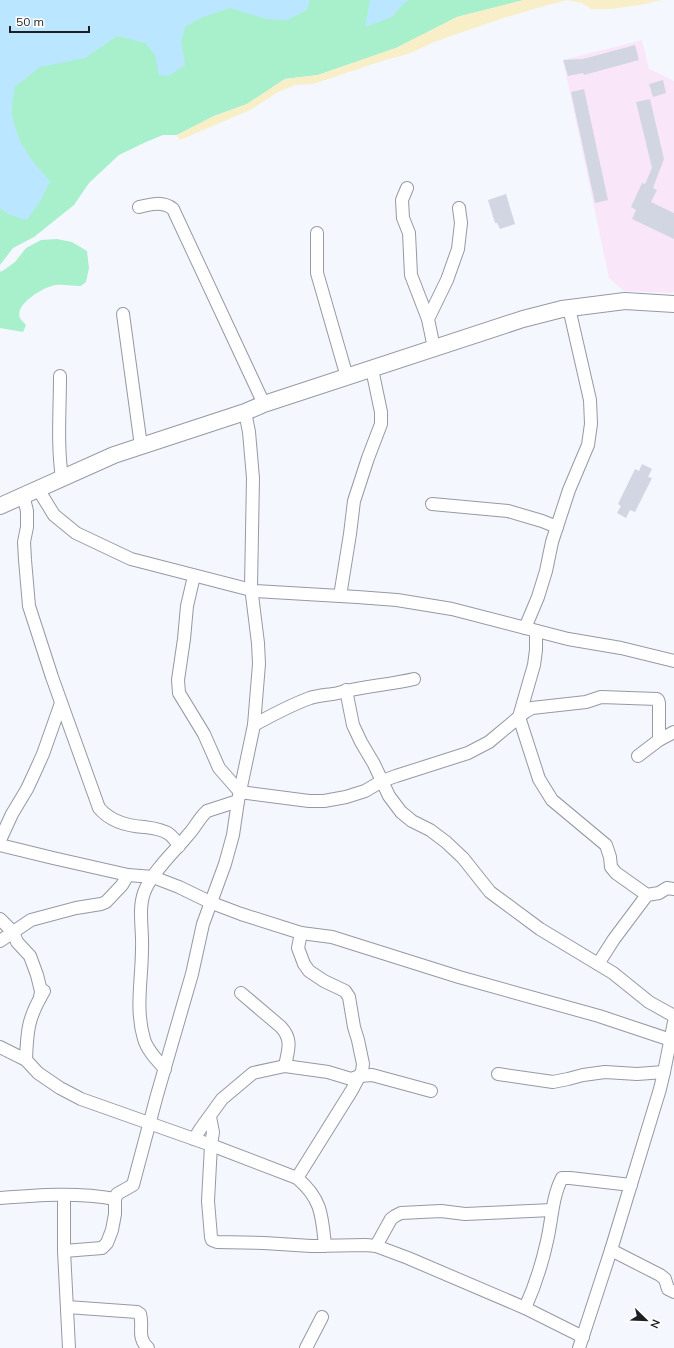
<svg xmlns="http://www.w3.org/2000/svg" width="674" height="1348" font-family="Mulish,sans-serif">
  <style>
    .education { fill: #f9e7f9 }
    .green { fill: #a7f0cb }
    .sand { fill: #f8eec8 }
    .water { fill: #bae7ff }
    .building { fill: #d2d6e2 }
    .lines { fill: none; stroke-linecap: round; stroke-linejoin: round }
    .street-casing { stroke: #9599a4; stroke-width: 14 }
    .secondary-casing { stroke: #9599a4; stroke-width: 18 }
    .street { stroke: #fff; stroke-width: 12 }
    .secondary { stroke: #fff; stroke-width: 16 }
  </style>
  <rect width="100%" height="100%" fill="#f5f7fe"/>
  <polygon class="education" points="642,40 649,69 674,81 674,291 672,293 624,291 609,278 563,60"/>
  <g class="green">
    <polygon points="0,0 524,0 457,17 396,48 318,75 285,79 247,104 214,116 177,135 163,135 146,142 119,155 89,183 74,205 34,237 13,248 0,265"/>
    <path d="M57,239l15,3 15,9 2,17 -3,14 -5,4c-8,0 -17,-2 -25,-1 -11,1 -42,19 -36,33 1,2 4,5 6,7l-3,7 -23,-4v-58l1,2 14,-10 11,-14 15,-8z"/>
  </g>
  <polygon class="sand" points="524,0 662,0 640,5 611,9 591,9 582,3 567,0 541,7 500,19 434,42 411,53 382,61 313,84 295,85 278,92 250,110 180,140 177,135 214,116 247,104 285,79 318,75 396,48 457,17"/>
  <g class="water">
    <path d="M0,0h310l-3,10 -20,10 -21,-1 -36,-11 -27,9 -18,10 -4,15 4,23 -16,11 -10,-1 -4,-20 -10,-12 -28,-7 -32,22 -45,9 -25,20c-1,8 -4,17 -3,25 3,29 19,48 38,69l-9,19 -14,20 -19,-6 -8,-6z"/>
    <polygon points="370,0 409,0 404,3 392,17 365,27"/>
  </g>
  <g class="building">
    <polygon points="635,45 639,60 584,75 583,73 568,76 563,60 583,59"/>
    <polygon points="663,80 666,93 653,97 649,84"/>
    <polygon points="584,89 608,200 595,203 571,92"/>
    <polygon points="650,99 664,159 653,188 657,190 651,202 674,213 674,239 632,219 636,210 631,207 642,183 645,184 652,168 636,102"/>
    <polygon points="506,194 515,224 500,229 497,223 495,223 488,200"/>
    <polygon points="642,464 652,469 648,477 652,478 635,512 630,510 626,518 617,513 621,506 618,504 635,469 639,471"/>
  </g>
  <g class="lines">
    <g class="street-casing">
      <g id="street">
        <polyline points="407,188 402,200 403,218 409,233 411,275 428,319"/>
        <path d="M139,207c12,-3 24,-6 34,2l91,195"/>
        <polyline points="317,233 317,273 347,377"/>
        <polyline points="123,314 141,446"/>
        <polyline points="434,348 428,319 447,280 458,249 461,223 459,208"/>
        <path d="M60,376c0,34 -3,68 2,102"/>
        <polyline points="38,489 54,515 76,533 131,559 255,591 357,597 397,600 452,609 568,639 621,648 674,661"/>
        <path d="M23,495l4,16v16l-3,15 1,18 4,46 23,71 47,131c12,14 28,18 45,19 8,1 18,2 25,7 4,3 7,7 10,12"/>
        <polyline points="432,504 508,511 542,521 557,527"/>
        <polyline points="194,576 187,606 184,639 178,680 179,693 204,734 219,768 240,792 309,801 324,801 346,797 365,791 382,781 396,776 468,753 489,742 525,712 532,708 586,702 601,697 657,699 658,700 659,703 659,740 674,732"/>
        <polyline points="340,596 350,534 354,501 368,458 381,424 381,412 372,369"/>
        <polyline points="525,628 538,597 546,571 552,542 569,490 588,445 591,424 590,400 569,308"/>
        <polyline points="536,631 536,650 534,665 519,717 539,779 552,800 606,845 610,857 611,867 616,873 647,895"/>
        <polyline points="346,690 353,725 361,742 374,764 389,796 401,812 412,821 430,830 446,842 463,858 490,892 540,929 613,973 649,1002 674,1016"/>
        <path d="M254,725c18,-10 37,-20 56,-27 9,-3 19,-3 28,-5 25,-7 51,-8 76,-14"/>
        <polyline points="638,756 659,740"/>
        <polyline points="0,840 12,814 27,789 34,774 43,754 61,703"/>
        <polyline points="0,845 53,858 128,875 153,877 179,887 212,903 241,914 301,933 332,937 459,977 599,1016 674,1041"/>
        <polyline points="0,919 13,932 17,942 30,956 37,975 41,991 40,998"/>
        <polyline points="0,941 31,920 76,908 101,904 106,902 122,885 128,875"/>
        <polyline points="598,964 614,939 647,895 659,893 667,888 674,889"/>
        <path d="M241,993l40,34c12,13 7,23 4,39"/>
        <polyline points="0,1047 26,1060 38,1073 60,1088 81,1099 211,1145 213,1132 210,1117"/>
        <path d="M26,1060c1,-30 2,-42 18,-69"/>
        <path d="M165,1069c-8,-9 -18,-19 -21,-30 -9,-30 -2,-60 -2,-91 1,-20 -5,-42 4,-60 9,-19 29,-37 42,-53 7,-7 11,-17 19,-24l31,-10"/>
        <polyline points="498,1074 553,1082 568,1079 583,1075 605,1072 637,1074 664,1072"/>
        <polyline points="194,1139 201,1128 222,1099 253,1073 285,1066 328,1072 351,1079 360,1076 372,1075 431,1091"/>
        <polyline points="297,1178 352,1090 362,1071 363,1064 358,1040 354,1027 349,997 345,991 324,981 309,971 304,964 298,948 301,933"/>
        <polyline points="64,1195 64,1251 69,1348"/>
        <path d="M0,1198c38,-3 77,-6 115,1"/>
        <path d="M325,1246c-3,-30 -3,-47 -28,-68l-86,-33 -3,56 3,36 1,3 5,2 47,1 47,3 55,-1 10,1 32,12 117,50 58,29"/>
        <polyline points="376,1246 391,1219 395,1216 401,1213 441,1211 465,1214 552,1210"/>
        <polyline points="611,1250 660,1275 665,1279 668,1289 674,1292"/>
        <polyline points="64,1251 102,1248 107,1243 112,1230 115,1214 115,1199 117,1194 133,1185 157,1095 192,974 203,924 225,864 233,835 238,801 254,725 259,664 258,643 251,587 253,478 249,432 245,412"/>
        <path d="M67,1307l70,5 3,2c4,12 -4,23 8,34"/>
        <path d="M525,1308c10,-22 17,-44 22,-67 5,-21 5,-44 15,-63h8l61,7"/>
        <polyline points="306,1348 322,1317"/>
        <polyline points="579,1348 611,1250 660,1089 664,1072 674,1022"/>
      </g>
    </g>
    <g class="secondary-casing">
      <polyline id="secondary" points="0,506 114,455 245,412 264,404 523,319 562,309 625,301 674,304"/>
    </g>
    <use href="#street" class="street"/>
    <use href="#secondary" class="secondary"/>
  </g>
  <g transform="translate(646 1320) rotate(113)" stroke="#ffffff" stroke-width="3" paint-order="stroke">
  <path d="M0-3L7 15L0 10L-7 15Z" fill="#1e1f24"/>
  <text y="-6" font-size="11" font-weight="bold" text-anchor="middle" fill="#1e1f24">N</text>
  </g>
  <path d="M10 26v6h79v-6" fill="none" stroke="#1e1f24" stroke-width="2"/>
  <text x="16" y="26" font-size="12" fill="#1e1f24" stroke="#ffffff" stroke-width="3" paint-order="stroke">50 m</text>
</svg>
